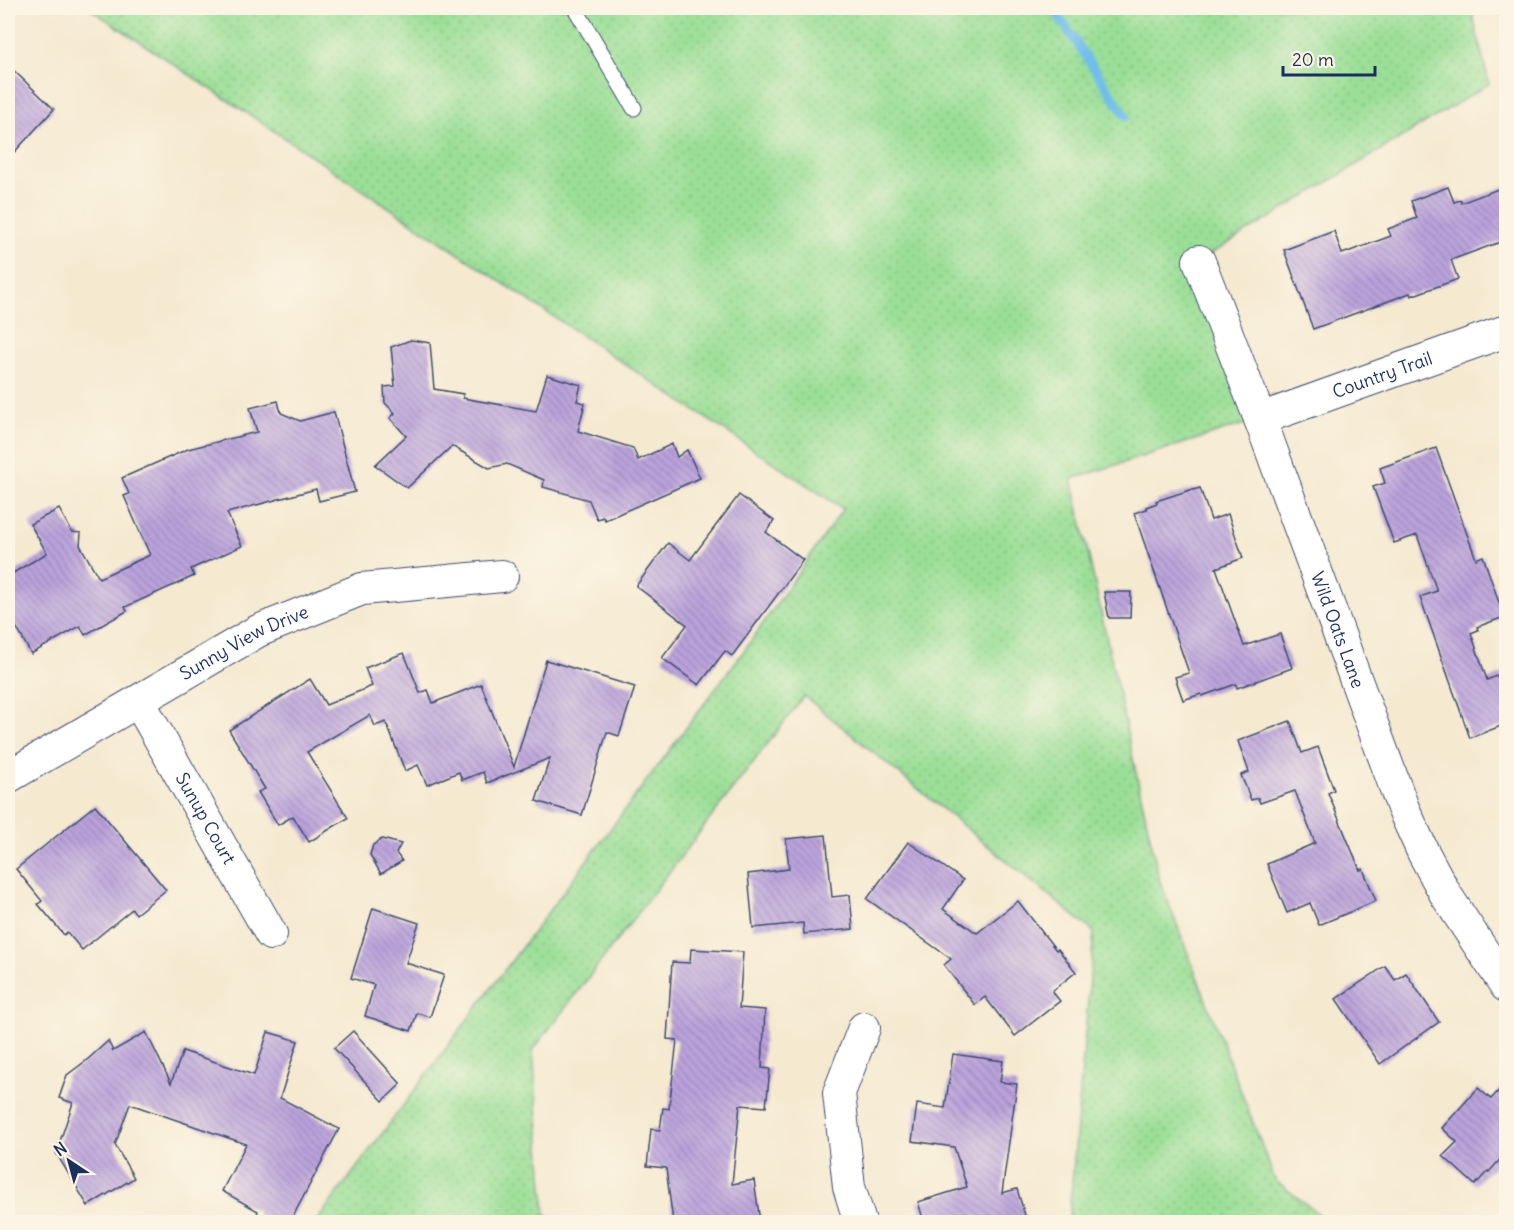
<svg xmlns="http://www.w3.org/2000/svg" width="1514" height="1230" font-family="Delius,sans-serif">
  <style>
    .grass { fill: url(#grass-dots); stroke: #5b877a; stroke-width: 1.5 }
    .lines { fill: none; stroke-linecap: round; stroke-linejoin: round }
    .stream { stroke: #72beeb; stroke-width: 9 }
    .building { fill: url(#building-back-hatch) }
    .service-casing { stroke: #3c4b6f; stroke-width: 17 }
    .minor-casing { stroke: #3c4b6f; stroke-width: 34 }
    .service { stroke: #fff; stroke-width: 15 }
    .minor { stroke: #fff; stroke-width: 32 }
    .labels { text-anchor: middle; stroke-width: 4.5; stroke-linejoin: round; paint-order: stroke }
    .street-label { font-size: 18px; fill: #1b2f5e; stroke: #fcf5e5 }
  </style>
  <defs>
    <pattern id="grass-dots" width="8" height="8" patternUnits="userSpaceOnUse" patternTransform="scale(1.5)"><rect width="8" height="8" fill="#9bdf97"/><path d="M2 2h.1M6 6h.1" fill="none" stroke="#85c085" stroke-width="1.8" stroke-linecap="round"/></pattern>
    <pattern id="building-back-hatch" width="6" height="6" patternUnits="userSpaceOnUse" patternTransform="scale(1.5)"><rect width="6" height="6" fill="#bba3dc"/><path d="M-1 5l2 2M0 0l6 6M5-1l2 2" fill="none" stroke="#9785b6"/></pattern>
  </defs>
  <rect width="100%" height="100%" fill="#fcf5e5"/>
  <filter id="ink" filterUnits="userSpaceOnUse"><feTurbulence type="fractalNoise" baseFrequency=".0167" numOctaves="2"/><feDisplacementMap in="SourceGraphic" scale="12" xChannelSelector="R" yChannelSelector="G"/><feConvolveMatrix kernelMatrix="1 2 1 2 8 2 1 2 1" color-interpolation-filters="sRGB"/></filter>
  <filter id="wash" filterUnits="userSpaceOnUse"><feTurbulence type="fractalNoise" baseFrequency=".008" numOctaves="4" result="noise"/><feDisplacementMap in="SourceGraphic" scale="24" xChannelSelector="R" yChannelSelector="G"/><feGaussianBlur stdDeviation="1.35" result="paint"/><feColorMatrix in="noise" values="0 0 0 0 0 0 0 0 0 0 0 0 0 0 0 0 0 1.4 0 .05"/><feComposite in="paint" operator="in"/></filter>
  <g filter="url(#wash)">
    <rect width="100%" height="100%" fill="#f5e9d0"/>
    <polygon class="grass" points="89,8 1471,8 1489,84 1199,261 1260,419 1072,479 1159,878 1275,1180 1329,1222 1072,1222 1069,1218 1094,932 804,696 533,1050 545,1213 553,1222 316,1222 746,648 843,509"/>
    <g class="lines">
      <polyline class="stream" points="1053,8 1126,116"/>
    </g>
    <g id="blocks">
      <g class="building">
        <polygon points="8,65 54,109 8,159"/>
        <polygon points="1506,186 1506,240 1451,260 1458,279 1411,296 1410,293 1313,329 1284,250 1334,231 1342,254 1391,236 1388,229 1417,218 1411,201 1448,187 1454,202 1461,200 1461,203"/>
        <polygon points="411,340 430,343 434,389 463,394 463,398 536,411 547,375 581,385 577,401 585,403 578,431 633,448 638,460 672,444 677,457 687,450 700,478 605,520 603,517 597,519 589,500 543,487 544,480 507,464 489,468 452,446 407,488 375,465 406,436 390,418 395,413 385,403 384,387 395,386 391,347"/>
        <polygon points="278,401 281,413 300,421 334,412 355,492 319,501 316,489 227,513 242,546 191,569 194,576 125,607 127,611 85,635 80,626 31,654 8,612 8,576 47,553 30,524 59,509 72,532 81,533 80,545 99,578 150,555 124,496 129,494 122,478 188,449 257,432 250,408"/>
        <polygon points="1436,448 1476,559 1483,556 1504,617 1477,627 1478,630 1471,633 1487,680 1506,672 1506,724 1470,738 1420,597 1437,591 1417,535 1394,543 1373,487 1385,483 1380,468"/>
        <polygon points="1200,488 1211,520 1228,514 1243,558 1216,568 1244,646 1280,634 1292,668 1237,688 1236,684 1202,696 1201,694 1183,700 1175,677 1189,673 1134,513 1147,509 1146,507 1157,503 1156,501 1193,489 1193,490"/>
        <polygon points="739,495 774,521 766,532 803,560 732,656 725,651 699,685 662,658 687,625 636,586 668,543 690,560"/>
        <polygon points="1104,592 1131,592 1130,618 1109,618"/>
        <polygon points="404,653 420,693 428,690 433,703 481,684 514,767 546,660 635,687 619,736 607,732 582,815 536,801 550,758 487,783 483,772 462,780 459,772 427,785 418,765 405,771 386,722 375,726 370,715 307,752 348,818 309,842 293,816 278,825 258,792 265,789 229,730 310,679 326,705 372,686 365,668"/>
        <polygon points="1290,721 1302,753 1318,747 1334,790 1328,793 1360,870 1363,869 1376,901 1319,925 1310,903 1287,913 1267,864 1315,843 1295,791 1260,803 1258,798 1251,800 1241,775 1249,772 1238,741"/>
        <polygon points="95,805 166,890 136,914 132,909 82,950 67,932 64,935 38,904 42,901 16,869"/>
        <polygon points="826,835 832,897 850,895 853,929 804,934 803,923 753,928 748,874 789,869 786,839"/>
        <polygon points="382,839 401,844 396,853 402,861 381,874 370,855 373,845"/>
        <polygon points="908,842 963,880 943,909 977,933 1018,901 1056,950 1058,949 1076,972 1052,991 1060,1001 1015,1036 985,997 975,1005 944,965 951,959 867,899"/>
        <polygon points="373,908 419,923 406,963 444,975 430,1017 417,1013 411,1031 365,1016 374,985 351,978"/>
        <polygon points="691,949 743,952 739,1008 765,1010 762,1068 770,1069 766,1107 740,1105 732,1184 754,1180 760,1222 673,1222 666,1168 647,1166 651,1129 660,1130 663,1108 669,1109 677,1040 667,1039 672,962 690,963"/>
        <polygon points="1385,966 1395,980 1406,973 1439,1022 1380,1064 1336,999"/>
        <polygon points="353,1031 401,1084 383,1101 334,1048"/>
        <polygon points="146,1032 171,1083 183,1051 254,1075 268,1032 298,1041 280,1098 339,1129 290,1222 273,1222 257,1214 258,1211 222,1191 246,1144 130,1104 115,1145 134,1178 88,1206 56,1153 73,1103 59,1098 67,1075 87,1060 108,1041 113,1051"/>
        <polygon points="953,1054 1003,1061 1000,1082 1017,1084 1002,1193 1017,1189 1027,1222 924,1222 918,1202 967,1187 954,1147 912,1141 917,1104 945,1108"/>
        <polygon points="1506,1083 1506,1153 1489,1172 1488,1171 1475,1185 1443,1156 1457,1142 1442,1128 1478,1088 1491,1099"/>
      </g>
    </g>
  </g>
  <g filter="url(#ink)">
    <use href="#blocks" fill-opacity="0" stroke="#3c4b6f" stroke-width="1.5"/>
    <g class="lines">
      <g class="service-casing">
        <polyline id="service" points="575,8 634,108"/>
      </g>
      <g class="minor-casing">
        <g id="minor">
          <path id="s1" d="M1199,261l61,158 143,389 20,44 23,43 60,91"/>
          <path id="s2" d="M1260,419l246,-88"/>
          <path id="s3" d="M139,702l132,232"/>
          <path id="s4" d="M8,777l250,-146 104,-42 140,-13"/>
          <polyline points="860,1222 849,1187 839,1093 864,1028"/>
        </g>
      </g>
      <use href="#service" class="service"/>
      <use href="#minor" class="minor"/>
    </g>
  </g>
  <g class="labels">
    <g class="street-label">
      <text dy="6" stroke="none"><textPath href="#s2" startOffset="130">Country Trail</textPath></text>
      <text dy="6" stroke="none"><textPath href="#s1" startOffset="394">Wild Oats Lane</textPath></text>
      <text dy="6" stroke="none"><textPath href="#s4" startOffset="272">Sunny View Drive</textPath></text>
      <text dy="6" stroke="none"><textPath href="#s3" startOffset="134">Sunup Court</textPath></text>
    </g>
  </g>
  <rect width="1514" height="1230" fill="none" stroke="#fcf5e5" stroke-width="30"/>
  <g transform="translate(69 1161) rotate(324)" stroke="#fcf5e5" stroke-width="4.5" paint-order="stroke">
  <path d="M0-4.5L10 22L0 15L-10 22Z" fill="#1b2f5e"/>
  <text y="-9" font-size="16" font-weight="bold" text-anchor="middle" fill="#1b2f5e">N</text>
  </g>
  <path d="M1283 66v9h92v-9" fill="none" stroke="#1b2f5e" stroke-width="3"/>
  <text x="1292" y="66" font-size="18" fill="#1b2f5e" stroke="#fcf5e5" stroke-width="4.5" paint-order="stroke">20 m</text>
</svg>
